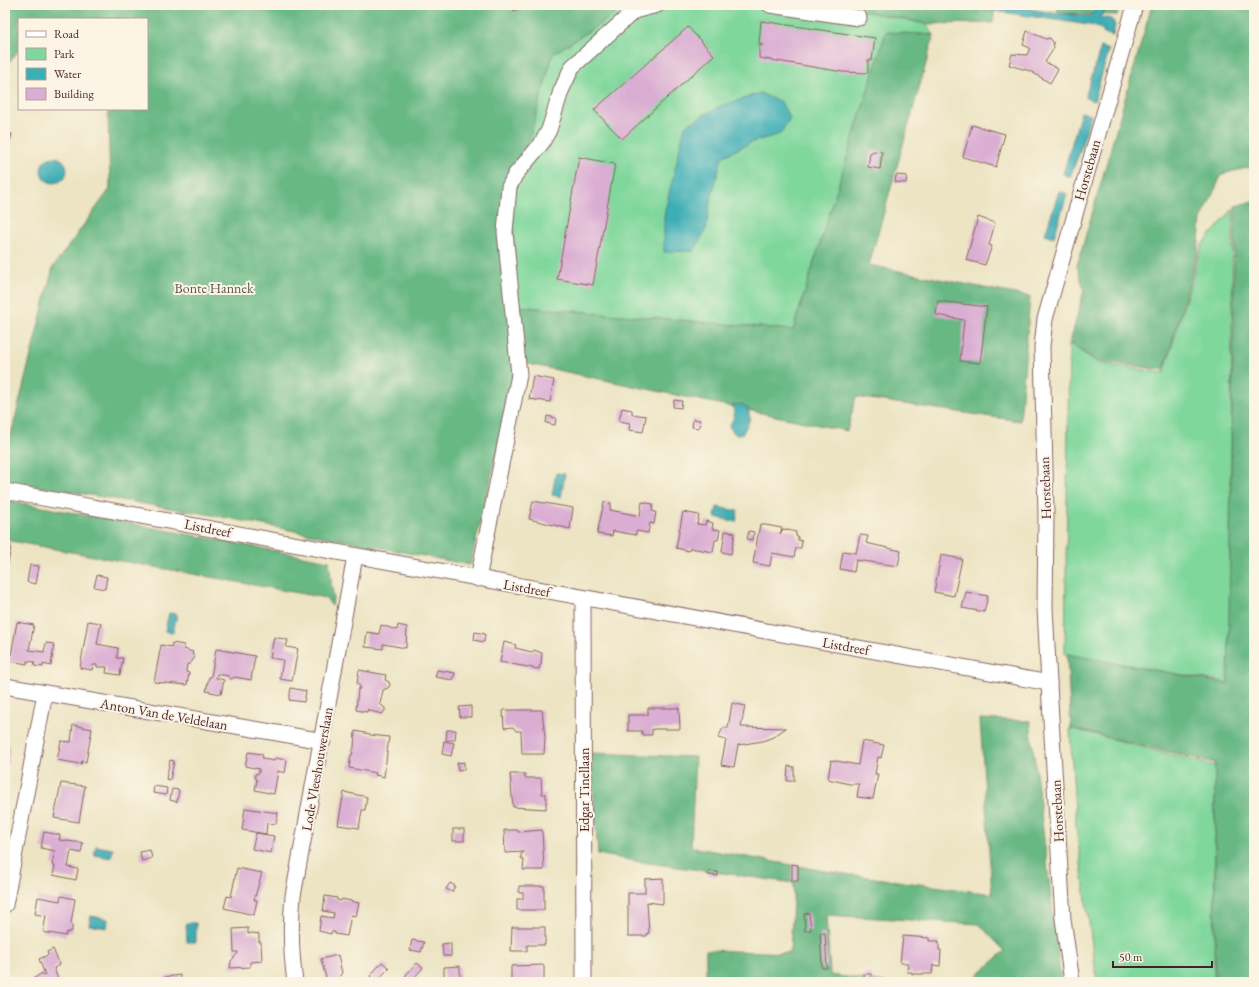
<svg xmlns="http://www.w3.org/2000/svg" width="1259" height="987" font-family="'EB Garamond',serif">
  <style>
    .green { fill: #7fd79c; stroke: #647b64 }
    .forest { fill: #67b884; stroke: #586c58 }
    .water { fill: #3caeb5; stroke: #436670 }
    .building { fill: #daadd3 }
    .lines { fill: none; stroke-linecap: round; stroke-linejoin: round }
    .minor-casing { stroke: #836460; stroke-width: 17 }
    .minor { stroke: #fff; stroke-width: 15 }
    .labels { text-anchor: middle; stroke-width: 4; stroke-linejoin: round; paint-order: stroke }
    .street-label { font-size: 14px; fill: #4a1f2b; stroke: #fcf5e5 }
    .park-label { font-size: 14px; fill: #5a564d; stroke: #fcf5e5 }
  </style>
  <rect width="100%" height="100%" fill="#fcf5e5"/>
  <filter id="ink" filterUnits="userSpaceOnUse"><feTurbulence type="fractalNoise" baseFrequency=".025" numOctaves="2"/><feDisplacementMap in="SourceGraphic" scale="8" xChannelSelector="R" yChannelSelector="G"/><feConvolveMatrix kernelMatrix="1 2 1 2 8 2 1 2 1" color-interpolation-filters="sRGB"/></filter>
  <filter id="wash" filterUnits="userSpaceOnUse"><feTurbulence type="fractalNoise" baseFrequency=".012" numOctaves="4" result="noise"/><feDisplacementMap in="SourceGraphic" scale="16" xChannelSelector="R" yChannelSelector="G"/><feGaussianBlur stdDeviation="0.9" result="paint"/><feColorMatrix in="noise" values="0 0 0 0 0 0 0 0 0 0 0 0 0 0 0 0 0 1.4 0 .05"/><feComposite in="paint" operator="in"/></filter>
  <g filter="url(#wash)">
    <rect width="100%" height="100%" fill="#ece4c3"/>
    <g class="green">
      <polygon points="629,5 835,5 926,24 934,35 886,32 793,330 516,306 512,201 553,54"/>
      <polygon points="1233,209 1229,683 1065,654 1069,343 1098,363 1164,373 1202,245"/>
      <polygon points="1070,728 1215,766 1214,982 1097,982 1076,827"/>
    </g>
    <g class="forest">
      <polygon points="5,5 629,5 553,54 512,201 516,306 793,330 886,32 934,35 869,265 1030,297 1020,421 856,397 847,431 519,362 470,565 212,515 5,481 5,442 9,443 53,267 110,189 108,109 147,109 147,19 19,19 19,50 5,67"/>
      <polygon points="835,5 995,5 993,23 926,24"/>
      <polygon points="1057,5 1120,5 1117,15 1058,13"/>
      <polygon points="1152,5 1254,5 1254,166 1222,174 1201,220 1198,252 1164,370 1097,361 1070,343 1084,290 1077,266"/>
      <polygon points="1254,201 1254,982 1215,982 1215,763 1071,728 1067,654 1228,684 1235,206"/>
      <polygon points="5,500 329,561 333,598 332,606 326,598 5,540"/>
      <polygon points="980,719 1030,721 1061,982 970,982 1005,951 979,924 826,915 830,975 886,982 706,982 706,950 790,953 794,883 641,862 598,854 591,753 695,757 691,847 831,872 992,894"/>
    </g>
    <g class="water">
      <polygon points="954,5 1007,5 1053,13 1090,16 1097,10 1098,5 1108,5 1100,17 1112,19 1115,25 1113,36 1104,33 1102,29 1089,25"/>
      <polygon points="1101,47 1109,50 1094,101 1085,98"/>
      <polygon points="760,93 781,102 790,118 780,134 752,142 722,157 710,203 706,229 694,251 664,252 664,215 685,126 718,107"/>
      <polygon points="1081,112 1091,115 1080,151 1070,177 1063,174"/>
      <circle cx="54" cy="170" r="13"/>
      <polygon points="1059,191 1067,194 1054,237 1045,234"/>
      <polygon points="742,404 748,408 750,419 743,433 736,435 729,427 734,417 733,405"/>
      <polygon points="556,473 565,474 561,497 552,495"/>
      <polygon points="717,507 738,511 736,522 715,517"/>
      <polygon points="169,613 177,614 173,633 165,631"/>
      <polygon points="96,846 113,849 111,858 94,855"/>
      <polygon points="91,916 108,919 107,928 89,925"/>
      <polygon points="186,923 196,923 196,942 187,942"/>
    </g>
    <g id="blocks">
      <g class="building">
        <polygon points="511,5 527,5 514,11"/>
        <polygon points="761,21 875,38 872,60 868,60 868,73 843,72 759,58 759,46 762,46 762,44 759,44"/>
        <polygon points="688,27 714,55 622,139 594,110"/>
        <polygon points="1027,31 1046,39 1050,38 1053,42 1054,48 1045,62 1058,69 1050,83 1030,71 1009,65 1012,54 1027,55 1030,48 1023,45"/>
        <polygon points="972,125 1005,134 996,167 963,157"/>
        <polygon points="5,132 12,134 5,157"/>
        <polygon points="874,151 882,152 880,169 868,167 870,153"/>
        <polygon points="579,157 615,164 593,285 557,279"/>
        <polygon points="5,163 10,165 5,181"/>
        <polygon points="896,175 907,176 906,183 895,182"/>
        <polygon points="978,217 995,223 989,245 992,246 985,265 966,260"/>
        <polygon points="938,301 987,307 980,363 960,361 964,320 936,315"/>
        <polygon points="533,376 554,380 550,402 529,399"/>
        <polygon points="674,400 682,401 681,408 673,407"/>
        <polygon points="622,408 632,410 632,414 646,416 643,432 629,430 630,423 619,421"/>
        <polygon points="547,416 556,418 555,425 546,423"/>
        <polygon points="693,419 700,420 699,428 692,427"/>
        <polygon points="533,501 573,508 570,529 529,519"/>
        <polygon points="604,502 611,503 610,510 640,516 642,502 653,504 652,511 656,512 654,524 650,523 648,533 636,531 636,535 613,531 612,536 597,534"/>
        <polygon points="683,512 699,515 697,524 705,525 706,521 713,523 712,529 720,530 718,540 715,540 713,552 690,548 689,551 676,548"/>
        <polygon points="760,524 782,528 780,534 783,529 796,532 796,536 798,537 798,540 802,541 801,548 796,548 794,557 772,553 770,566 753,563"/>
        <polygon points="725,531 735,533 731,554 722,552"/>
        <polygon points="749,531 754,532 752,540 747,539"/>
        <polygon points="860,535 868,536 866,543 901,551 898,566 856,560 854,572 840,569 843,551 856,553"/>
        <polygon points="5,544 11,545 8,564 5,563"/>
        <polygon points="941,555 962,559 954,596 934,592"/>
        <polygon points="30,565 39,566 36,584 27,582"/>
        <polygon points="97,575 107,577 105,589 94,587"/>
        <polygon points="966,592 988,596 984,612 962,608"/>
        <polygon points="88,621 101,623 97,644 118,648 117,658 123,658 120,675 106,673 107,667 97,667 97,665 93,665 92,670 80,668"/>
        <polygon points="17,622 34,625 29,650 44,652 46,643 54,644 51,666 43,664 43,667 34,666 35,662 27,661 27,664 10,661"/>
        <polygon points="381,625 397,630 398,625 407,627 406,648 383,644 383,649 365,647 367,632 379,634"/>
        <polygon points="475,632 485,634 484,642 474,640"/>
        <polygon points="274,637 288,640 286,647 298,649 292,681 280,679 283,660 270,658"/>
        <polygon points="504,642 516,645 515,648 532,652 534,650 542,653 541,665 540,665 539,669 500,662"/>
        <polygon points="172,643 184,645 184,649 193,652 192,654 195,657 190,664 187,664 186,672 189,673 187,685 154,682 161,645 171,647"/>
        <polygon points="216,649 255,656 251,680 235,677 231,679 228,676 217,674 216,678 224,680 221,694 206,691 209,677 211,677"/>
        <polygon points="359,670 386,675 385,680 389,682 390,685 388,688 383,690 380,704 385,708 385,711 382,714 370,711 368,709 367,712 356,710 358,689 360,689 360,686 357,684"/>
        <polygon points="437,670 455,673 453,680 435,677"/>
        <polygon points="291,688 306,691 304,702 289,700"/>
        <polygon points="732,703 745,706 741,727 786,728 773,737 763,741 738,745 734,767 721,765 726,740 718,738 723,728 728,728"/>
        <polygon points="471,706 471,717 460,717 459,707"/>
        <polygon points="648,708 679,708 680,729 652,729 652,735 642,735 642,731 628,731 628,715 648,715"/>
        <polygon points="503,710 542,710 545,737 544,754 522,754 521,731 516,731 513,727 504,728"/>
        <polygon points="73,725 92,729 86,762 82,761 81,764 57,760 61,741 71,742"/>
        <polygon points="447,730 456,730 455,740 446,740"/>
        <polygon points="355,731 370,734 370,735 389,737 384,777 375,775 376,773 349,768 351,755 353,754 352,751 354,748"/>
        <polygon points="444,741 454,743 451,756 442,754"/>
        <polygon points="862,741 884,745 881,758 878,757 875,774 878,774 873,799 857,797 859,784 849,784 828,779 831,760 858,765"/>
        <polygon points="5,746 10,747 8,765 5,765"/>
        <polygon points="248,752 262,754 263,759 274,761 275,758 287,760 285,773 278,771 274,794 255,790 257,780 255,778 255,774 259,773 259,769 245,766"/>
        <polygon points="170,760 174,761 170,780 166,779"/>
        <polygon points="464,762 464,770 458,771 457,763"/>
        <polygon points="788,766 794,767 794,781 787,781"/>
        <polygon points="510,774 525,774 525,778 541,778 542,794 546,794 546,809 513,807"/>
        <polygon points="61,783 85,786 79,822 54,818"/>
        <polygon points="154,786 167,788 166,795 153,793"/>
        <polygon points="172,789 179,790 177,802 170,800"/>
        <polygon points="344,792 367,797 365,810 362,810 359,828 338,825"/>
        <polygon points="245,808 278,813 276,824 267,823 266,834 242,830"/>
        <rect x="453" y="829" width="11" height="12"/>
        <polygon points="504,830 518,830 518,832 542,830 544,870 523,870 524,860 521,858 521,854 524,852 505,853"/>
        <polygon points="44,832 60,835 59,840 83,843 81,853 71,851 68,867 78,869 76,880 53,875 55,866 52,865 55,851 41,848"/>
        <polygon points="256,833 274,836 271,853 252,849"/>
        <polygon points="150,850 152,858 142,861 140,852"/>
        <polygon points="792,864 798,865 798,881 792,881"/>
        <polygon points="237,868 262,873 254,900 257,900 254,915 224,908 227,896 231,897"/>
        <polygon points="709,871 718,872 718,876 708,875"/>
        <polygon points="663,878 663,904 647,902 649,933 647,933 647,936 628,936 628,893 645,893 645,879"/>
        <polygon points="450,883 455,886 452,892 446,889"/>
        <polygon points="519,886 544,886 544,910 517,910 517,899 523,899 523,893 519,893"/>
        <polygon points="61,896 75,899 71,923 72,925 72,931 66,933 66,936 43,932 46,916 35,914 38,897 60,901"/>
        <polygon points="325,896 337,898 337,900 341,901 342,899 359,903 356,916 351,915 347,936 335,934 335,932 331,932 331,934 319,931 321,916 333,918 334,913 323,911"/>
        <polygon points="809,913 811,930 805,931 804,914"/>
        <polygon points="512,927 545,927 545,945 527,945 527,951 511,951"/>
        <polygon points="248,928 248,934 252,933 259,934 259,942 261,942 262,961 250,962 250,967 230,968 231,961 238,953 238,952 234,952 233,929"/>
        <polygon points="820,933 825,933 827,968 822,968"/>
        <polygon points="903,936 929,938 929,941 939,941 939,950 941,950 940,966 933,965 932,974 912,974 912,972 907,972 908,963 900,963"/>
        <polygon points="412,940 424,942 421,952 410,950"/>
        <polygon points="451,943 451,956 443,956 442,944"/>
        <polygon points="53,949 60,965 54,968 59,982 29,982 42,973 43,976 45,975 39,959 48,955 47,952"/>
        <polygon points="338,955 342,973 340,975 342,982 327,982 321,959"/>
        <polygon points="382,962 389,968 376,982 370,976"/>
        <polygon points="417,963 423,968 411,981 405,976"/>
        <polygon points="544,965 544,982 511,982 511,966"/>
        <polygon points="460,966 460,978 444,979 444,967"/>
        <rect x="864" y="974" width="7" height="8"/>
        <polygon points="180,975 181,982 166,982 165,977"/>
      </g>
    </g>
  </g>
  <g filter="url(#ink)">
    <use href="#blocks" fill-opacity="0" stroke="#836460" stroke-width="1"/>
    <g class="lines">
      <g class="minor-casing">
        <g id="minor">
          <polyline points="770,5 859,18"/>
          <polyline points="5,491 1049,683"/>
          <polyline points="478,579 519,375 505,232 509,187 515,175 541,144 549,130 561,91 572,67 634,11 657,5"/>
          <polyline points="583,598 584,982"/>
          <polyline points="5,686 323,741"/>
          <polyline points="5,905 45,693"/>
          <path d="M295,982c-4,-29 -5,-56 -2,-86l62,-340"/>
          <polyline points="1072,982 1063,919 1050,702 1045,608 1046,514 1042,347 1045,319 1135,5"/>
        </g>
      </g>
      <use href="#minor" class="minor"/>
    </g>
  </g>
  <g class="labels">
    <g class="street-label">
      <text transform="translate(1087 170) rotate(-74)" y="5">Horstebaan</text>
      <text transform="translate(1045 488) rotate(-92)" y="5">Horstebaan</text>
      <text transform="translate(208 528) rotate(11)" y="5">Listdreef</text>
      <text transform="translate(527 588) rotate(10)" y="5">Listdreef</text>
      <text transform="translate(846 646) rotate(10)" y="5">Listdreef</text>
      <text transform="translate(164 714) rotate(10)" y="5">Anton Van de Veldelaan</text>
      <text transform="translate(317 769) rotate(-80)" y="5">Lode Vleeshouwerslaan</text>
      <text transform="translate(584 790) rotate(-90)" y="5">Edgar Tinellaan</text>
      <text transform="translate(1057 811) rotate(-93)" y="5">Horstebaan</text>
    </g>
    <g class="park-label">
      <text x="214" y="293">Bonte Hannek</text>
    </g>
  </g>
  <rect width="1259" height="987" fill="none" stroke="#fcf5e5" stroke-width="20"/>
  <rect x="18" y="18" width="130" height="92" fill="#fcf5e5" stroke="#b59f9b"/>
  <rect x="26" y="31" width="20" height="6" fill="#ffffff" stroke="#b59f9b"/>
  <text x="54" y="38" font-size="12" fill="#4a1f2b">Road</text>
  <rect x="26" y="48" width="20" height="12" fill="#7fd79c" stroke="#b59f9b"/>
  <text x="54" y="58" font-size="12" fill="#4a1f2b">Park</text>
  <rect x="26" y="68" width="20" height="12" fill="#3caeb5" stroke="#b59f9b"/>
  <text x="54" y="78" font-size="12" fill="#4a1f2b">Water</text>
  <rect x="26" y="88" width="20" height="12" fill="#daadd3" stroke="#b59f9b"/>
  <text x="54" y="98" font-size="12" fill="#4a1f2b">Building</text>
  <path d="M1113 961v6h99v-6" fill="none" stroke="#4a1f2b" stroke-width="2"/>
  <text x="1119" y="961" font-size="12" fill="#4a1f2b" stroke="#fcf5e5" stroke-width="3" paint-order="stroke">50 m</text>
</svg>
